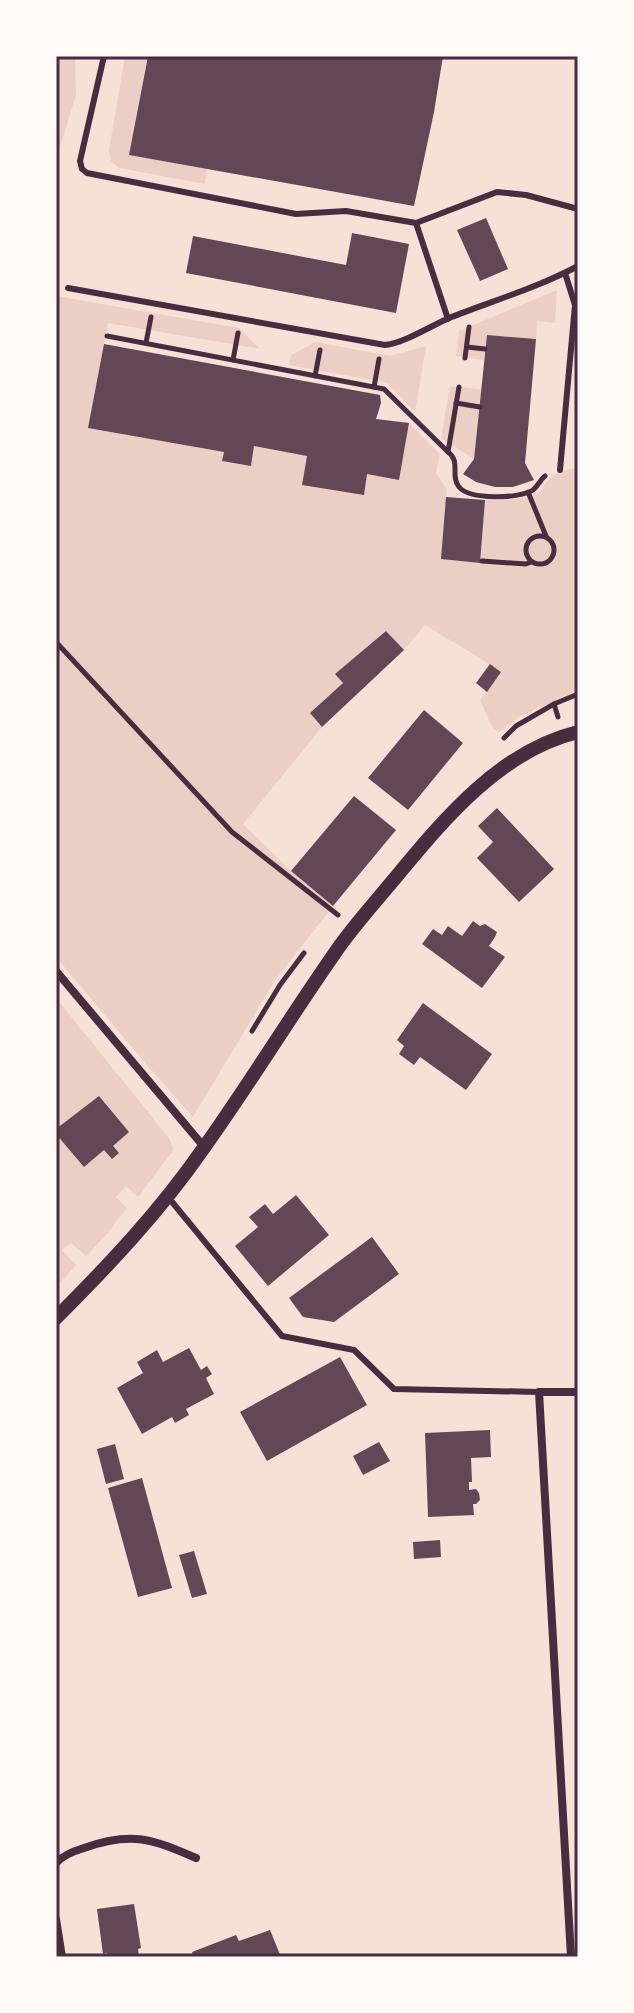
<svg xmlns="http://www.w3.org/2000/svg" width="634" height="2013" font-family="'Work Sans',sans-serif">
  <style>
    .green { fill: #ebcfc5 }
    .building { fill: #644757 }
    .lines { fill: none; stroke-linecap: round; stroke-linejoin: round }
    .path { stroke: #4a2c40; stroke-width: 5 }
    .service { stroke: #4a2c40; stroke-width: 6 }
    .minor { stroke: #4a2c40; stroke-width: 8 }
    .tertiary { stroke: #4a2c40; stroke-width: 14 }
    .neatline { fill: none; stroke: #4a2c40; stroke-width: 3 }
  </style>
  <rect width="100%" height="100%" fill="#f7e1d7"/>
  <g class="green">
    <polygon points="56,56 75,56 76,95 56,160"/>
    <polygon points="125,56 147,56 129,155 207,169 205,184 119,168 111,161 109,150"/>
    <polygon points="557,290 555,323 537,321 536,339 487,335 484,360 456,356 459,331"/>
    <path d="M56,296l183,32 21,21 -152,-26 -19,105 135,24 -1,9 28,5 3,-20 53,10 -5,29 65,-11 32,5 10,-56 31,31 -4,19 11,16 -5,70 38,4 5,-63c22,1 34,0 55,-8 8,-18 20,-20 38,-25v223l-57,26 -22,16 -7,-5 -12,-27 21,-29 -76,-46 -21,25 -18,-19 -50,43 7,9 -33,30 12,14 -79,97 48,47 42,35 -59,76 -81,135 -46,-52 -91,-108z"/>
    <polygon points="316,342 390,356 426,346 415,412 387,383 289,365 291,355"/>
    <polygon points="450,386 481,389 474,459 441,438"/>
    <polygon points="56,998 169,1138 173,1148 172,1152 138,1197 126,1186 116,1197 127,1208 106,1235 86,1256 71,1243 62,1250 76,1265 56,1287"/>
  </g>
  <g class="building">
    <polygon points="148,56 443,56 434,112 414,206 129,155"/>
    <polygon points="486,218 508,269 480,281 457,230"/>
    <polygon points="352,233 409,244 396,313 186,273 193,236 346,265"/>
    <polygon points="487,335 536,339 525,463 534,480 513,487 495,487 476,482 463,474 474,459"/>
    <polygon points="104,344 380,395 381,403 376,419 409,423 399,480 367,474 364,495 302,485 307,456 254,446 251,466 222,461 224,452 88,428"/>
    <polygon points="446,497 485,500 480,563 441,559"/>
    <polygon points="386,631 404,650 322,727 310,713 343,683 335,674"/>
    <polygon points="490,664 501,672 487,692 476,683"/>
    <polygon points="424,710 463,743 408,810 368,778"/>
    <polygon points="354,796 396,830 333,906 291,871"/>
    <polygon points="497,808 554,869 519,902 477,858 493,842 478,826"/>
    <polygon points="473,921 480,926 485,924 497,932 495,937 489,946 505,957 482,988 422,944 433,929 442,935 448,926 462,936"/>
    <polygon points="423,1003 492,1054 466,1090 420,1057 414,1065 399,1054 404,1046 397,1040"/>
    <polygon points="99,1096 129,1132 113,1146 119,1153 112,1159 104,1150 84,1167 56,1134 56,1129"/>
    <polygon points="296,1195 329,1235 268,1286 235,1246 258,1227 249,1217 265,1204 273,1214"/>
    <polygon points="372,1237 399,1274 334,1322 303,1317 289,1298"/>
    <polygon points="189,1348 201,1370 207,1366 212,1374 206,1378 214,1394 186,1409 189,1415 175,1423 172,1417 142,1434 117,1388 143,1373 137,1362 157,1350 163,1362"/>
    <polygon points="340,1357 367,1405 267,1461 240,1412"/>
    <polygon points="490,1430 491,1457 471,1458 472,1482 469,1482 469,1490 476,1489 479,1493 480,1500 476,1504 473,1504 474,1515 428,1517 425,1433"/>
    <polygon points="379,1442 390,1461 363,1475 353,1456"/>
    <polygon points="115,1444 124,1479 106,1484 97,1449"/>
    <polygon points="142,1478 172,1588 138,1597 108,1488"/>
    <polygon points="440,1540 441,1557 414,1559 413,1542"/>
    <polygon points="194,1551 207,1594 192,1598 179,1555"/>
    <polygon points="134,1904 141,1948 138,1949 139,1957 108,1957 107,1953 103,1954 97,1909"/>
    <polygon points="270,1930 281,1957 193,1957 192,1952 236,1935 239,1941"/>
  </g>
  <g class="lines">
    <g class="path">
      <polyline points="107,336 384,389 448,452 459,387"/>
      <polyline points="146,343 151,317"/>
      <polyline points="467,347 485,349"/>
      <polyline points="465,358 469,327"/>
      <polyline points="233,360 238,333"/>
      <polyline points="315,376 320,350"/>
      <polyline points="374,387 379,359"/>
      <polyline points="456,403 480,407"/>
      <path d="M448,452c13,9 2,24 11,35 11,13 60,12 74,3 5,-4 7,-10 12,-14"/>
      <polyline points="528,492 546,536"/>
      <circle cx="540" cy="550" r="14"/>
      <polyline points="482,561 526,564 531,562"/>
      <polyline points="56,642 232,832 338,915"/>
      <polyline points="554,704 578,694"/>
      <polyline points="504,738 516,726 554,704 558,717"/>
      <polyline points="252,1031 280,985 304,953"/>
    </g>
    <g class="service">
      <polyline points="104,56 80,161 82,169 87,173 296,214 346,211 416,223 497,192 526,195 578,209"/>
      <polyline points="416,223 448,319"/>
      <path d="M68,288l317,57c19,-2 46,-19 64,-27 43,-17 88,-30 129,-52"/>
      <polyline points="560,470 575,305 565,273"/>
      <polyline points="168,1197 282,1336 354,1350 394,1389 539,1392"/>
    </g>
    <g class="minor">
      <polyline points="56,971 205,1148"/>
      <path d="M56,1863c7,-8 18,-12 28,-15 48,-17 68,-9 112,10"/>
      <polyline points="56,1919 62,1957"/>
      <polyline points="571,1957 539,1392 578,1392"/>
    </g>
    <path class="tertiary" d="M56,1318c53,-53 104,-107 147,-169 47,-66 89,-135 136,-202 17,-24 38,-47 57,-70 49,-59 104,-126 182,-145"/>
  </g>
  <rect width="634" height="2013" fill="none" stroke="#fffaf5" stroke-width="116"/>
  <rect x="58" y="58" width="518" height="1897" class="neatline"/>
</svg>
